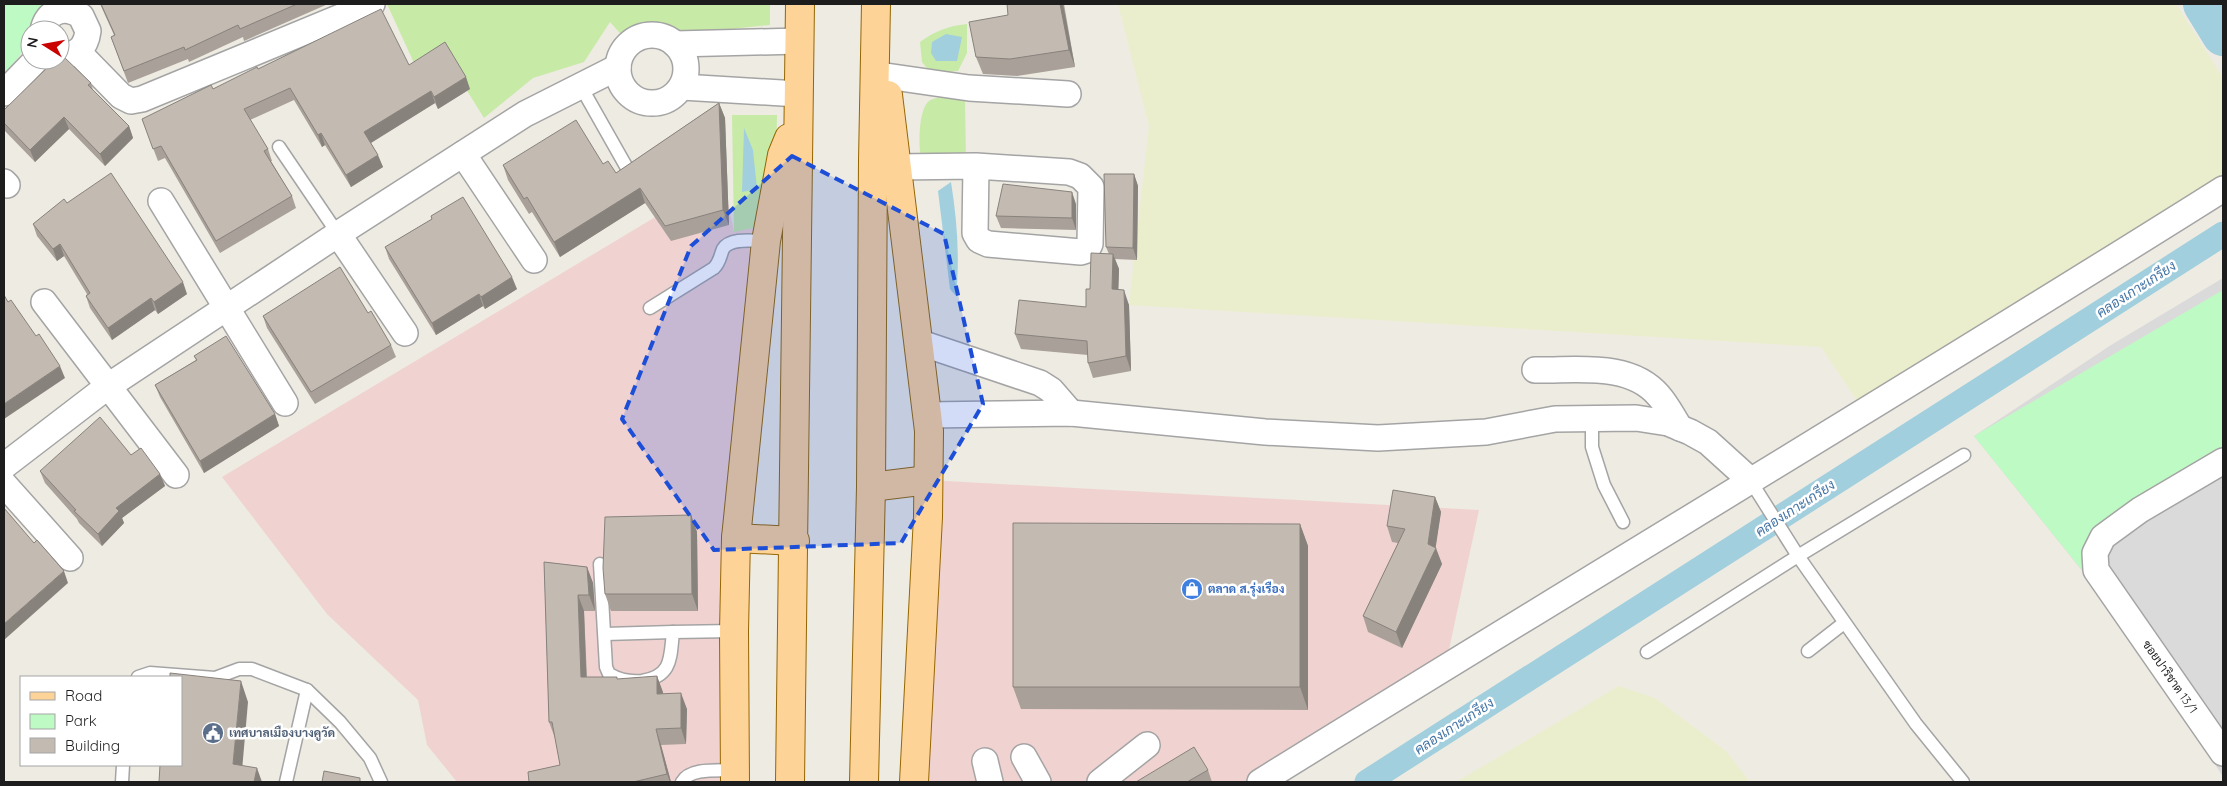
<svg xmlns="http://www.w3.org/2000/svg" width="2227" height="786" font-family="Quicksand,Sarabun,sans-serif">
  <style>
    .residential { fill: #dbdada }
    .commercial { fill: #f0d3d1 }
    .farmland { fill: #ebeecd }
    .grass { fill: #c7eaa7 }
    .park { fill: #befac3 }
    .water { fill: #a2cfdd }
    .lines { fill: none; stroke-linecap: round; stroke-linejoin: round }
    .canal { stroke: #a2cfdd; stroke-width: 25 }
    .river { stroke: #a2cfdd; stroke-width: 42 }
    .lane-casing { stroke: #a4a4a4; stroke-width: 15 }
    .street-casing { stroke: #a4a4a4; stroke-width: 28 }
    .primary-casing { stroke: #966600; stroke-width: 30 }
    .lane { stroke: #fff; stroke-width: 12 }
    .street { stroke: #fff; stroke-width: 25 }
    .primary { stroke: #fdd398; stroke-width: 28 }
    .wall { fill: #a8a099 }
    .shaded-wall { fill: #88827d }
    .building { fill: #c3bab2; stroke: #88827d }
    .marked { fill: #1d4ed8; fill-opacity: 0.2; stroke: #1d4ed8; stroke-width: 4; stroke-dasharray: 10 6; stroke-linejoin: round }
    .labels { text-anchor: middle; stroke-width: 5; stroke-linejoin: round; paint-order: stroke }
    .shop-label { font-size: 12px; font-weight: bold; fill: #366cbe; stroke: #fff; text-anchor: start }
    .street-label { font-size: 12px; fill: #1d1d1d; stroke: #fff }
    .service-label { font-size: 12px; font-weight: bold; fill: #4e5e75; stroke: #fff; text-anchor: start }
    .water-label { font-size: 14px; font-style: italic; fill: #4575a6; stroke: #fff }
  </style>
  <rect width="100%" height="100%" fill="#eeebe2"/>
  <polygon class="residential" points="2223,278 2223,777 2132,633 1974,436 2111,345"/>
  <g class="commercial">
    <polygon points="722,177 734,231 769,225 733,782 457,782 427,745 418,700 327,614 222,477"/>
    <polygon points="928,480 1479,510 1445,668 1254,782 914,782"/>
  </g>
  <g class="farmland">
    <polygon points="1118,4 2176,4 2223,78 2223,188 1864,411 1821,347 1129,305 1149,126"/>
    <polygon points="1619,686 1655,698 1726,751 1750,782 1456,782"/>
  </g>
  <g class="grass">
    <polygon points="387,4 770,4 770,25 683,34 669,28 654,27 639,31 626,40 610,22 584,62 533,78 484,118 443,52 414,63"/>
    <path d="M967,24v29l-9,18 -27,2 -9,-11 -2,-20c15,-11 28,-16 47,-18z"/>
    <path d="M949,96l16,5 1,62 -45,-7c-3,-11 -2,-48 8,-55 4,-3 14,-4 20,-5z"/>
    <polygon points="732,115 777,115 776,160 758,227 734,232"/>
  </g>
  <g class="park">
    <polygon points="4,4 58,4 39,30 30,30 30,42 4,76"/>
    <polygon points="2223,290 2223,461 2140,510 2085,574 1974,436"/>
  </g>
  <g class="water">
    <polygon points="946,34 962,37 957,61 936,61 931,53 932,42"/>
    <polygon points="744,128 753,150 757,189 742,192"/>
    <path d="M951,182c6,38 9,75 5,114l-6,-7 -12,-98z"/>
  </g>
  <g class="lines">
    <polyline class="canal" points="1367,782 2223,234"/>
    <polyline class="river" points="2204,4 2223,35"/>
    <g class="lane-casing">
      <g id="lane">
        <polyline points="580,85 627,168"/>
        <polyline points="279,147 338,234"/>
        <path d="M650,308l64,-40c6,-6 6,-12 9,-19 7,-12 31,-8 43,-8"/>
        <polyline points="1592,418 1592,447 1604,485 1623,522"/>
        <path d="M600,564l6,103 3,7c10,6 22,8 33,7 31,-5 28,-24 31,-49l61,-1"/>
        <polyline points="605,634 673,632"/>
        <polyline points="1808,651 1844,623"/>
        <polyline points="1647,652 1798,556 1750,480"/>
        <polyline points="138,677 150,673 215,678 239,669 252,669 307,690"/>
        <polyline points="122,782 123,765"/>
        <polyline points="286,782 307,690 340,722 370,758 381,782"/>
        <path d="M682,782c8,-15 38,-11 53,-12"/>
        <polyline points="1963,782 1916,724 1798,556 1964,455"/>
      </g>
    </g>
    <g class="street-casing">
      <g id="street">
        <path d="M43,30c5,-20 22,-25 38,-14l7,15c-2,16 -11,26 -28,23"/>
        <circle cx="652" cy="69" r="34"/>
        <polyline points="675,44 799,41"/>
        <polyline points="78,52 121,96 131,101 142,99 372,4"/>
        <polyline points="886,76 969,88 1068,94"/>
        <polyline points="682,87 798,94"/>
        <polyline points="4,93 36,60"/>
        <polyline points="463,154 534,260"/>
        <polyline points="897,167 976,166 1069,172 1080,176 1091,187 1090,244 1087,250 1081,252 988,244 979,240 975,233 976,166"/>
        <polyline points="4,182 7,185"/>
        <polyline points="161,201 285,403"/>
        <polyline points="338,234 405,333"/>
        <polyline points="44,302 176,475"/>
        <polyline points="918,342 1040,383 1051,390 1071,413"/>
        <path d="M1535,370c40,1 95,-9 124,26 8,9 14,21 21,32"/>
        <polyline points="927,415 1071,413 1265,432 1378,438 1486,432 1555,419 1636,418 1668,423 1690,432 1708,442 1750,480"/>
        <polyline points="2223,461 2140,510 2103,537 2095,553 2096,570 2223,753"/>
        <polyline points="4,466 107,387 338,234 525,114 618,67"/>
        <polyline points="4,484 70,558"/>
        <polyline points="1024,757 1038,782"/>
        <polyline points="985,761 990,782"/>
        <polyline points="1100,782 1147,745"/>
        <path d="M1260,782c320,-199 644,-392 963,-593"/>
      </g>
    </g>
    <g class="primary-casing">
      <g id="primary">
        <polyline points="888,95 929,431 928,517 914,782"/>
        <polyline points="871,487 928,480"/>
        <polyline points="736,538 795,541"/>
        <polyline points="735,782 734,631 736,538 766,241 782,155 789,138"/>
        <polyline points="790,782 800,4"/>
        <polyline points="864,782 871,487 873,160 876,4"/>
      </g>
    </g>
    <use href="#lane" class="lane"/>
    <use href="#street" class="street"/>
    <use href="#primary" class="primary"/>
  </g>
  <g class="wall">
    <polygon points="100,4 328,4 244,41 243,37 189,62 188,59 128,83 111,37 114,35"/>
    <polygon points="1007,4 1066,4 1064,4 1075,67 1017,76 983,74 976,57 1008,15"/>
    <polygon points="409,65 470,89 438,109 435,103 371,143 383,167 351,187 325,145 322,147 294,100 250,120 268,149 272,161 271,161 292,196 296,208 220,253 165,158 158,161 142,119 213,89 258,69"/>
    <polygon points="91,83 93,90 129,126 133,138 105,166 69,129 35,162 4,130 4,110"/>
    <polygon points="719,103 725,118 729,225 671,241 645,203 560,257 532,212 529,214 508,180 503,165 603,164 616,173"/>
    <polygon points="1134,174 1138,186 1137,260 1115,259 1119,269 1118,290 1129,305 1131,371 1093,378 1088,363 1088,355 1021,349 1015,334 1086,307 1090,289 1109,254 1106,247"/>
    <polygon points="67,203 187,294 158,314 155,310 112,340 90,308 86,296 87,294 64,256 57,261 37,236 33,224"/>
    <polygon points="1076,204 1076,230 1001,228 996,216"/>
    <polygon points="431,216 517,289 485,309 483,306 436,335 389,259 385,247 432,219"/>
    <polygon points="368,313 391,345 396,357 315,404 267,328 263,316"/>
    <polygon points="194,356 275,414 279,426 204,473 160,397 155,385 196,360"/>
    <polygon points="131,455 160,474 165,486 122,518 124,523 102,546 79,523 77,519 45,483 40,471"/>
    <polygon points="1435,497 1441,512 1435,548 1442,564 1402,648 1368,632 1363,616 1398,543 1392,542 1387,526"/>
    <polygon points="691,515 697,532 698,611 611,611 605,594"/>
    <polygon points="1300,524 1308,546 1308,710 1021,709 1013,687"/>
    <polygon points="544,562 587,567 593,583 595,611 584,611 587,677 618,679 657,676 663,694 687,709 686,744 661,745 671,782 529,782 560,765 555,738 549,722"/>
    <polygon points="1208,770 1212,782 1136,782"/>
  </g>
  <g class="shaded-wall">
    <polygon points="1060,4 1063,4 1075,67 1069,50"/>
    <polygon points="466,77 470,89 438,109 434,97"/>
    <polygon points="431,91 435,103 369,144 364,132"/>
    <polygon points="719,103 725,118 729,225 723,210"/>
    <polygon points="64,117 69,129 35,162 30,150"/>
    <polygon points="129,126 133,138 105,166 100,154"/>
    <polygon points="321,133 325,145 322,147 318,135"/>
    <polygon points="378,155 383,167 351,187 346,175"/>
    <polygon points="1134,174 1138,186 1137,260 1133,248"/>
    <polygon points="640,188 645,203 560,257 554,242"/>
    <polygon points="1072,192 1076,204 1076,230 1072,218"/>
    <polygon points="60,244 64,256 57,261 53,249"/>
    <polygon points="1113,254 1119,269 1118,304 1112,289"/>
    <polygon points="512,277 517,289 485,309 481,297"/>
    <polygon points="183,282 187,294 158,314 154,302"/>
    <polygon points="1124,290 1129,305 1131,371 1126,356"/>
    <polygon points="479,294 483,306 436,335 432,323"/>
    <polygon points="151,298 155,310 112,340 108,328"/>
    <polygon points="60,366 65,378 4,419 4,404"/>
    <polygon points="275,414 279,426 204,473 200,461"/>
    <polygon points="160,474 165,486 122,518 124,523 102,546 98,534 116,508"/>
    <polygon points="1435,497 1441,512 1435,552 1436,548 1442,564 1402,648 1396,632 1428,544"/>
    <polygon points="691,515 697,532 698,611 692,594"/>
    <polygon points="1300,524 1308,546 1308,710 1300,687"/>
    <polygon points="587,567 593,583 595,611 589,595"/>
    <polygon points="64,571 68,583 4,640 4,624"/>
    <polygon points="578,595 584,611 587,693 581,677"/>
    <polygon points="657,676 663,692 663,710 657,694"/>
    <polygon points="241,681 248,702 241,782 233,764"/>
    <polygon points="681,693 687,709 686,744 681,728"/>
    <polygon points="656,729 661,745 671,782 670,782 667,774"/>
    <polygon points="257,768 262,782 254,782"/>
  </g>
  <g class="building">
    <polygon points="101,4 297,4 240,29 238,25 185,50 184,47 124,71 111,37 115,35"/>
    <polygon points="1007,4 1060,4 1069,50 1010,59 976,57 969,22 1008,15"/>
    <polygon points="381,9 409,65 445,42 466,77 434,97 431,91 364,132 378,155 346,175 321,133 318,135 290,88 244,109 268,149 264,151 292,196 216,241 161,146 153,149 142,119 211,85 213,89 257,67 258,69"/>
    <polygon points="60,57 64,57 91,83 88,85 129,126 100,154 64,117 30,150 4,123 4,110 55,60 60,60"/>
    <polygon points="719,103 723,210 665,226 640,188 554,242 527,197 524,199 503,165 576,120 603,164 608,161 616,173"/>
    <polygon points="111,173 183,282 154,302 151,298 108,328 86,296 90,293 60,244 53,249 33,224 64,199 67,203"/>
    <polygon points="1104,174 1134,174 1133,248 1106,247"/>
    <polygon points="1003,184 1072,192 1072,218 996,216"/>
    <polygon points="463,197 512,277 481,297 479,294 432,323 385,247 432,219 431,216"/>
    <polygon points="1091,253 1113,254 1112,289 1124,290 1126,356 1088,363 1087,341 1015,334 1019,300 1086,307 1086,289 1090,289"/>
    <polygon points="340,267 368,313 371,311 391,345 311,392 263,316"/>
    <polygon points="4,295 8,302 11,300 36,336 39,334 60,366 4,404"/>
    <polygon points="226,336 275,414 200,461 155,385 197,360 194,356"/>
    <polygon points="100,417 131,455 141,448 160,474 116,508 119,511 98,534 74,511 76,510 40,471"/>
    <polygon points="1393,490 1435,497 1428,544 1436,548 1396,632 1363,616 1405,529 1387,526"/>
    <polygon points="4,508 34,543 37,540 64,571 4,624"/>
    <polygon points="691,515 692,594 605,594 603,568 605,517"/>
    <polygon points="1013,523 1300,524 1300,687 1013,687"/>
    <polygon points="544,562 587,567 589,595 578,595 581,677 617,677 617,679 657,676 657,694 681,693 681,728 656,729 667,774 633,782 529,782 528,772 560,765 552,722 549,722"/>
    <polygon points="170,673 241,681 233,764 257,768 254,782 159,782 160,765 181,765 181,677 170,677"/>
    <polygon points="1194,747 1208,770 1187,782 1136,782"/>
    <polygon points="324,771 360,778 360,782 322,782"/>
  </g>
  <path class="marked" d="M792,156l152,78 39,170 -82,139 -187,7 -92,-131 69,-173z"/>
  <defs>
    <g id="shop-disc" transform="scale(1.125)"><circle r="9.5" fill="#3f7fe0" stroke="#fff"/><path d="M-5-2.5h2.3a2.7 3.5 0 0 1 5.4 0H5L5.5 6h-11ZM-1.5-2.5h3a1.5 2.3 0 0 0-3 0Z" fill="#fff"/></g>
    <g id="civic-disc" transform="scale(1.125)"><circle r="9.5" fill="#5c6f8a" stroke="#fff"/><path d="M-.6-6.5H3V-4.5H.6V-3L4-1V1h2V6H-6V1h2V-1L-.6-3ZM-1.2 2.5V6h2.4V2.5Z" fill="#fff"/></g>
  </defs>
  <g fill-rule="evenodd">
    <use href="#shop-disc" x="1192" y="589"/>
    <use href="#civic-disc" x="213" y="733"/>
  </g>
  <g class="labels">
    <g class="shop-label">
      <text x="1208" y="593">ตลาด ส.รุ่งเรือง</text>
    </g>
    <g class="street-label">
      <text transform="translate(2170 677) rotate(55)" y="4">ซอยปาริชาต 13/1</text>
    </g>
    <g class="service-label">
      <text x="229" y="737">เทศบาลเมืองบางคูวัด</text>
    </g>
    <g class="water-label">
      <text transform="translate(2136 289) rotate(-33)" y="5">คลองเกาะเกรียง</text>
      <text transform="translate(1795 508) rotate(-33)" y="5">คลองเกาะเกรียง</text>
      <text transform="translate(1454 726) rotate(-33)" y="5">คลองเกาะเกรียง</text>
    </g>
  </g>
  <rect width="2227" height="786" fill="none" stroke="#1d1d1d" stroke-width="10"/>
  <rect x="20" y="676" width="162" height="90" fill="#ffffff" stroke="#a5a5a5"/>
  <rect x="30" y="692" width="25" height="8" fill="#fdd398" stroke="#a5a5a5"/>
  <text x="65" y="701" font-size="15" fill="#1d1d1d">Road</text>
  <rect x="30" y="714" width="25" height="15" fill="#befac3" stroke="#a5a5a5"/>
  <text x="65" y="726" font-size="15" fill="#1d1d1d">Park</text>
  <rect x="30" y="738" width="25" height="15" fill="#c3bab2" stroke="#a5a5a5"/>
  <text x="65" y="751" font-size="15" fill="#1d1d1d">Building</text>
  <g transform="translate(45 45) rotate(281)"><circle r="24" fill="#ffffff" stroke="#a5a5a5"/>
  <path d="M0-4L9 19L0 12L-9 19Z" fill="#ca0300"/>
  <text y="-8" font-size="14" font-weight="bold" text-anchor="middle" fill="#1d1d1d">N</text>
  </g>
</svg>
